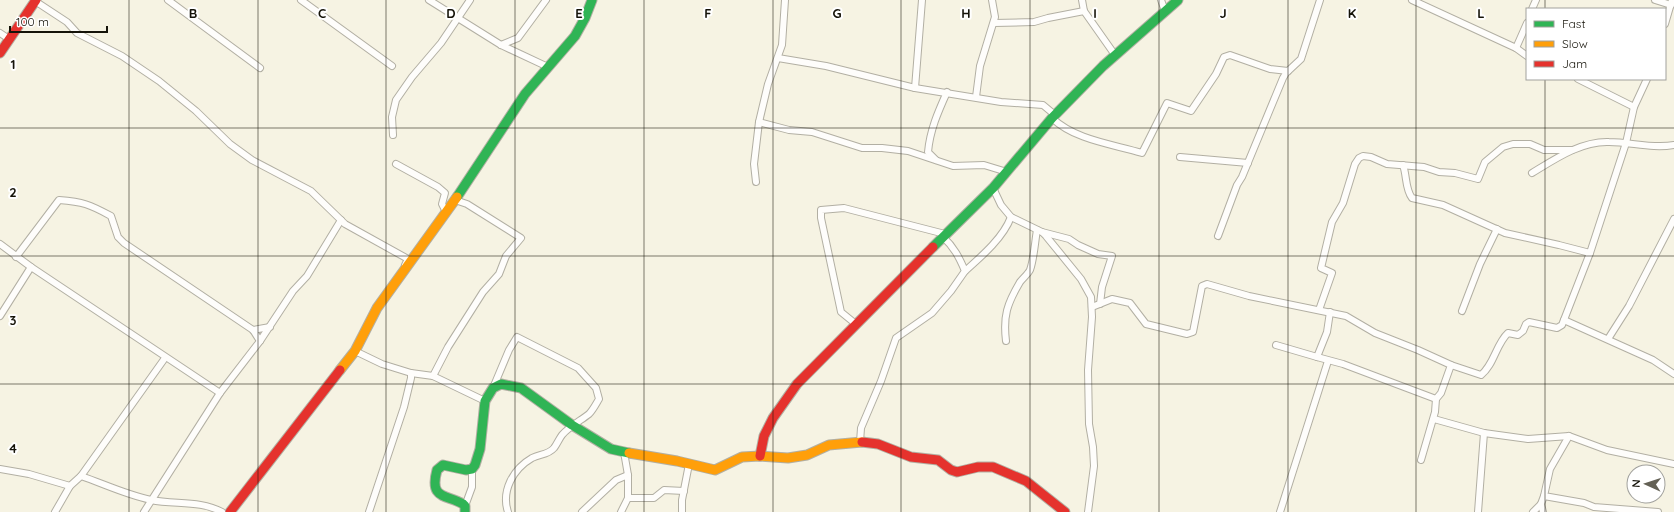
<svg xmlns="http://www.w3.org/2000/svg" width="1674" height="512" font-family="Quicksand,sans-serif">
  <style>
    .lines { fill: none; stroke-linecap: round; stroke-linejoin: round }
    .street-casing { stroke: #b2afa3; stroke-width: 8 }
    .fast-casing { stroke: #b2afa3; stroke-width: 11 }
    .slow-casing { stroke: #b2afa3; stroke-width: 11 }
    .jam-casing { stroke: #b2afa3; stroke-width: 11 }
    .street { stroke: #fefdfb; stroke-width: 6 }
    .fast { stroke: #30b455; stroke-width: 9 }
    .slow { stroke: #ff9f0a; stroke-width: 9 }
    .jam { stroke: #e5322d; stroke-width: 9 }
    .grid { fill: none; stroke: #151309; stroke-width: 1; stroke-opacity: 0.55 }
    .grid-label { font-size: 13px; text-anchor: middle; font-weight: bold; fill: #151309; stroke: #fff; stroke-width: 4; stroke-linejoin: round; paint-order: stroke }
  </style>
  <rect width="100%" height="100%" fill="#f6f3e3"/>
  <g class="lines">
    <g class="street-casing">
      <g id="street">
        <polyline points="168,0 260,68"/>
        <polyline points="301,0 392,66"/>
        <polyline points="429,0 501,45 548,67"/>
        <polyline points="1082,0 1084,11 1115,55"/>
        <polyline points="1161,0 1165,11"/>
        <polyline points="1412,0 1516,48 1527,56"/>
        <polyline points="1655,0 1671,5"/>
        <polyline points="35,1 67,22 77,33 122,56 159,81 196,111 230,144 252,160 311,191 345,224 408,259 405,265"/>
        <polyline points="1532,9 1536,0"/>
        <polyline points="994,23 1034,22 1048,18 1084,11"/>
        <polyline points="1665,24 1672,0"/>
        <polyline points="0,33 9,39"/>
        <polyline points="501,45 518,38 546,0"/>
        <polyline points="1516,48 1527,23"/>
        <polyline points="778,58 826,66 915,88 1001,102 1043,105 1055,115"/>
        <polyline points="1578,79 1634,107"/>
        <polyline points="915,88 922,0"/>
        <polyline points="976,97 980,66 995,17 992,0"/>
        <path d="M1052,118c23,22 60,26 90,35l25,-50 24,8 25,-37 8,-17 6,-2 40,14 18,2"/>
        <polyline points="759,122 789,130 812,132 862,148 882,148 908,151 953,166 984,165 1007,172"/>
        <polyline points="393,135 392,117 396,100 412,77 441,43 470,0"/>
        <polyline points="1180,157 1248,163"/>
        <path d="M936,160l-8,-8c2,-22 10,-40 19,-60"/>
        <polyline points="396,164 438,187 445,193 442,204 446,212"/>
        <path d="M1403,165c4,11 2,24 9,33l31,7 62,28 54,12 31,8"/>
        <path d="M1532,173c23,-14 49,-32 77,-31 22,0 43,7 65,3"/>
        <polyline points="756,182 754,164 759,122 768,84 782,45 785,0"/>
        <polyline points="993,188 1001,205 1011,217 1042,232 1046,236 1081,279 1091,297 1092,317 1088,370 1089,424 1093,447 1094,466 1088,512"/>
        <polyline points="1042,232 1069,239 1078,245 1098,254 1112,256 1102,287 1100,304"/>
        <polyline points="1218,236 1237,185 1242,177 1283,78 1286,73 1301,59 1320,0"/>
        <polyline points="0,244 31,267 0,316"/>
        <path d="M16,257l43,-57c24,2 30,4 52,16l7,21 6,6 126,85 3,2 7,11"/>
        <polyline points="31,267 220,393"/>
        <path d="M965,271c17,-15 38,-33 46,-54"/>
        <polyline points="1092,307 1112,299 1130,303 1146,324 1187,334 1193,332 1202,286 1207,284 1249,296 1346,316 1375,333 1418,350 1451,365 1441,393 1436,399 1435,412 1421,460"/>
        <polyline points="1319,310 1332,273 1321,268 1332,222 1343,203 1355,164 1359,158 1363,156 1371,157 1387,164 1424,167 1439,172 1455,173 1478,179 1485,162 1503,147 1513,144 1530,144 1544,150 1572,150"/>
        <polyline points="1462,311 1480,264 1497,229"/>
        <polyline points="1564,320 1653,360 1674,374"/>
        <polyline points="857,325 841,312 821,218 821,210 844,208 945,234"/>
        <polyline points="253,330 270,327"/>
        <polyline points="1608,339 1629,306 1674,219"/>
        <path d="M1006,341c-3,-25 1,-37 14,-59 3,-4 8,-8 10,-12 4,-11 5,-29 7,-40"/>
        <polyline points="1276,345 1317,357 1343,364 1436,399"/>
        <polyline points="355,351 382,364 411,373 411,378 404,407 369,512"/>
        <polyline points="1317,357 1327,332 1330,312"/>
        <path d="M1451,365l30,10c13,-10 15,-31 27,-42l10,2 5,-4 3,-7 3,-2 28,6 5,-3 28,-72 36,-110 8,-36 13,-28"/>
        <polyline points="411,373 433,376 485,401"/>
        <polyline points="433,376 448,347 483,292 499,274 506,256 521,238 467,204 455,200"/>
        <path d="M493,388l16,-38 8,-13 61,31 18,20 3,11c-3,5 -6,11 -10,15 -9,7 -19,12 -27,21 -3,4 -5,9 -8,13 -6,7 -14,6 -22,10 -19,11 -31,33 -24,54"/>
        <polyline points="1434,419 1484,433 1528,439 1569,436 1607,450 1674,464"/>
        <polyline points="1569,436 1550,469 1544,496 1584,503 1594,507 1658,512"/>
        <path d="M860,442l1,-14 20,-47 15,-43 36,-25 19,-22 14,-20c-6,-14 -11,-24 -22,-34"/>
        <polyline points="0,469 29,474 70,486"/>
        <polyline points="81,476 165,358"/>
        <polyline points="628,498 654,498 664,490 684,491"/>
        <polyline points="465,506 472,487 472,469"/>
        <path d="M55,512l15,-26 11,-10c23,8 46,19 70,24 24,5 49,0 71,12"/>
        <polyline points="144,512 220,393 260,341 293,291 307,276 341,220"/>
        <polyline points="582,512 616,480 628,475"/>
        <polyline points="621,512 628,498 628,475 624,452"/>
        <polyline points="682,512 682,500 689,464"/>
        <polyline points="1280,512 1328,361"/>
        <polyline points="1478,512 1484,433"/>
        <polyline points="1533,512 1541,504"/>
        <polyline points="1543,512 1541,504 1544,496"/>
      </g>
    </g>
    <g class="fast-casing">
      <g id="fast">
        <polyline points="457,197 525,94 575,36 585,18 592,0"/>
        <polyline points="933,247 993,188 1052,118 1103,66 1178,0"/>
        <path d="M465,512v-6l-2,-2c-17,-10 -34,-4 -26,-34l6,-5 23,5 6,-1 3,-4 5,-16 5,-48 8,-13 8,-4 20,4 51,37 39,24 18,4"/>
      </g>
    </g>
    <g class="slow-casing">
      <g id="slow">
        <polyline points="340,370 355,351 377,308 457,197"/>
        <polyline points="629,453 677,461 715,470 742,457 760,456 788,458 807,455 829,445 862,442"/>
      </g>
    </g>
    <g class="jam-casing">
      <g id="jam">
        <polyline points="0,53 36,0"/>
        <polyline points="862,442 878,444 911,457 938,460 951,470 957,472 978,467 993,467 1026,481 1065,512"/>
        <polyline points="760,456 764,436 773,418 797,384 933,247"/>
        <polyline points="230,512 340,370"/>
      </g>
    </g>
    <use href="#street" class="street"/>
    <use href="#fast" class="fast"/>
    <use href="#slow" class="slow"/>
    <use href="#jam" class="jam"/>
  </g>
  <path class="grid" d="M129,0v512M258,0v512M386,0v512M515,0v512M644,0v512M773,0v512M901,0v512M1030,0v512M1159,0v512M1288,0v512M1416,0v512M1545,0v9M1545,79v433M0,128h1674M0,256h1674M0,384h1674"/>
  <g class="grid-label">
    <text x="193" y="18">B</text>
    <text x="322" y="18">C</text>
    <text x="451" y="18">D</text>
    <text x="579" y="18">E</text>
    <text x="708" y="18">F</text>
    <text x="837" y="18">G</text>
    <text x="966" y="18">H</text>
    <text x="1095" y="18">I</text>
    <text x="1223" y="18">J</text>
    <text x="1352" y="18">K</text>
    <text x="1481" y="18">L</text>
    <text x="13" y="69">1</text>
    <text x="13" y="197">2</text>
    <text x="13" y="325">3</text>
    <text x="13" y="453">4</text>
  </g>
  <rect x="1526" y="8" width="140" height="72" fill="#ffffff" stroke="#a1a19d"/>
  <rect x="1534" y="21" width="20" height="6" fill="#30b455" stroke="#a1a19d"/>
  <text x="1562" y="28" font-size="12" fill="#151309">Fast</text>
  <rect x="1534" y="41" width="20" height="6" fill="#ff9f0a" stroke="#a1a19d"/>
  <text x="1562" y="48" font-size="12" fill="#151309">Slow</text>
  <rect x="1534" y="61" width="20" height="6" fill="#e5322d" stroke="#a1a19d"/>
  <text x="1562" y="68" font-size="12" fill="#151309">Jam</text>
  <g transform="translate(1646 484) rotate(273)"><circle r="19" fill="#ffffff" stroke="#a1a19d"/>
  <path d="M0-3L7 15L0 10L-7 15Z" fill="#646155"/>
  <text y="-6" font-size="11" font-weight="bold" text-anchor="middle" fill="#151309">N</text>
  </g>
  <path d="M10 26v6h97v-6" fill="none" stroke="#151309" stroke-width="2"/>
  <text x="16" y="26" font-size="12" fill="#151309" stroke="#ffffff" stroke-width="3" paint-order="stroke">100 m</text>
</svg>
